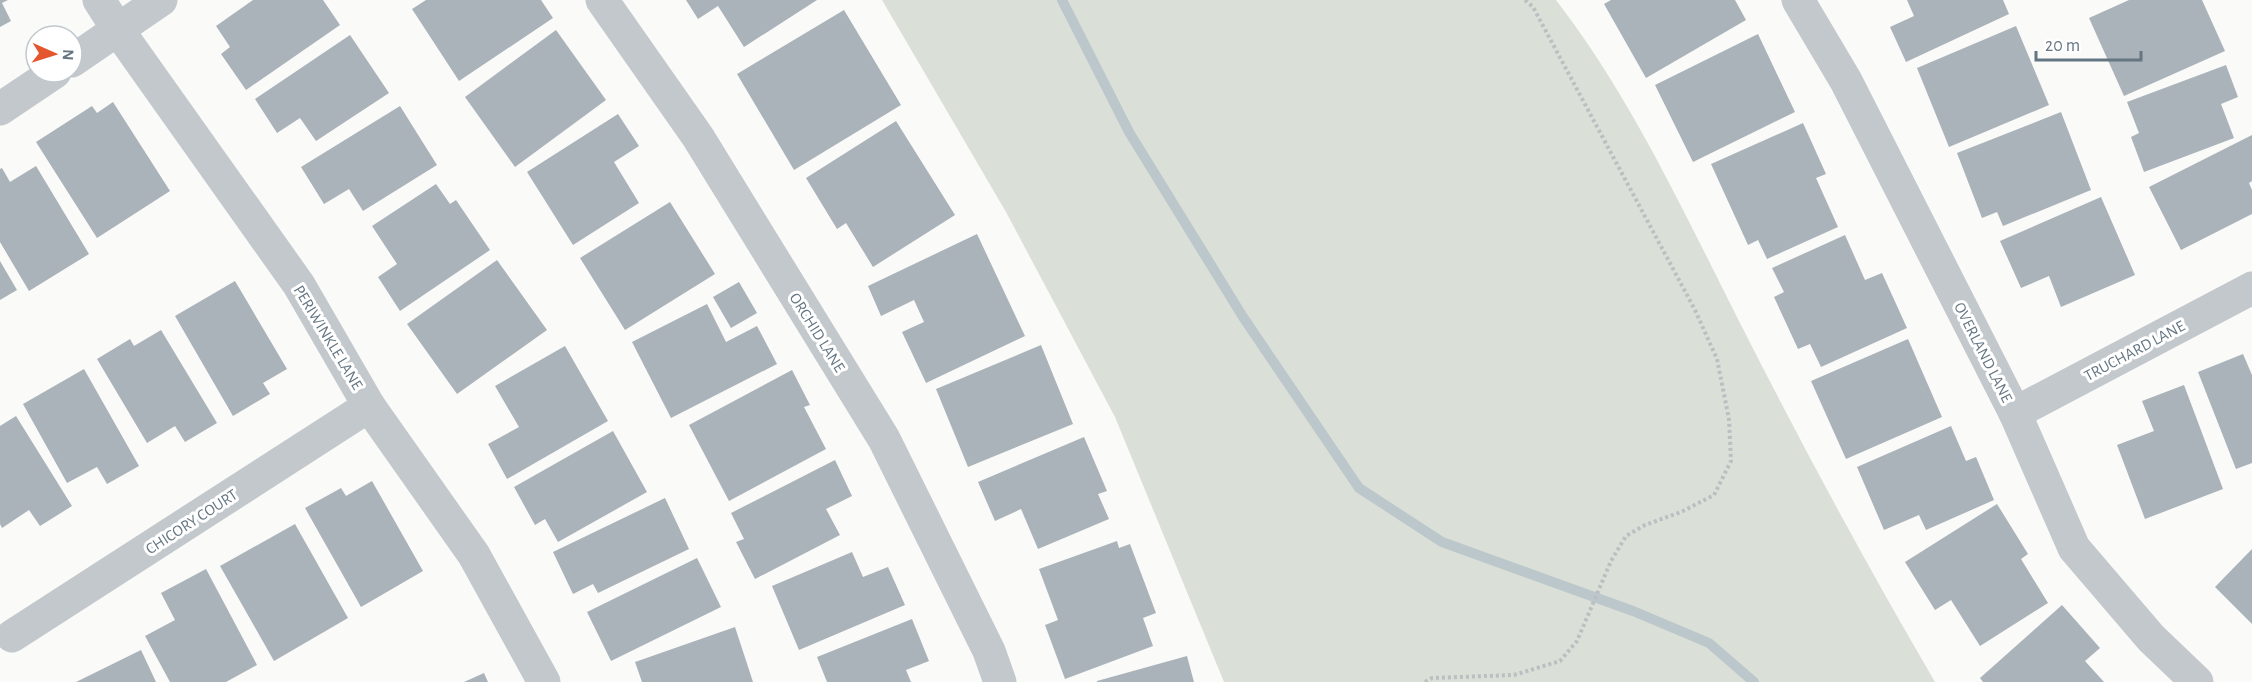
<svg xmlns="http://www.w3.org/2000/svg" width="2252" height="682" font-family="'Alegreya Sans',sans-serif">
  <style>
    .green { fill: #dadfd7 }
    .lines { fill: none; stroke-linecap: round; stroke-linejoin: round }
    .stream { stroke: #bbc7cb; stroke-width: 10 }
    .building { fill: #aab3b9 }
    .path { stroke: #bbbfc2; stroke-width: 4; stroke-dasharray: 3 3; stroke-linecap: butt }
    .minor { stroke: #c3c8cc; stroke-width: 33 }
    .labels { text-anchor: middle; stroke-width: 6; stroke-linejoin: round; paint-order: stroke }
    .street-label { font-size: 16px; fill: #657683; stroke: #fff }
  </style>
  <rect width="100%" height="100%" fill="#fafaf8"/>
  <path class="green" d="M882,0h674c77,100 129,215 186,327 61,120 125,239 193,355h-711l-109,-265 -109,-205z"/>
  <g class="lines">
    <polyline class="stream" points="1062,0 1129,132 1243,317 1359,488 1442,542 1633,611 1709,643 1754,682"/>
  </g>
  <g class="building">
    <polygon points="0,0 8,0 2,3 11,21 0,27"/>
    <polygon points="253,0 323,0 340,25 246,90 221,54 230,47 216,26"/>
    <polygon points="426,0 541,0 553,18 459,81 412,9"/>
    <polygon points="686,0 817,0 744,47 718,6 698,19"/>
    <polygon points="1611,0 1735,0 1746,20 1646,78 1604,4"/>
    <polygon points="1907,0 2003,0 2009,14 1906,62 1890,27 1914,16"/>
    <polygon points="2129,0 2202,0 2225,51 2124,96 2089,18"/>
    <polygon points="844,10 901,105 794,170 737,74"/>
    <polygon points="2016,26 2049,105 1949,147 1917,68"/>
    <polygon points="556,30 606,100 515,167 465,97"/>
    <polygon points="1758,34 1795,112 1693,162 1655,85"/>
    <polygon points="350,35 389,93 316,141 300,118 277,133 255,99"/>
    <polygon points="2226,65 2238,97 2221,104 2234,138 2144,172 2131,137 2139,133 2127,102"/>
    <polygon points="113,102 170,191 97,238 36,142 92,106 97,113"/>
    <polygon points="400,106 437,165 363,211 349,189 324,204 301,167"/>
    <polygon points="2061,112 2091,190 2003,226 1997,212 1982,218 1957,153"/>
    <polygon points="618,114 639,146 614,162 639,203 573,245 527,172"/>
    <polygon points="896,121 955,215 873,267 846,223 837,229 806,178"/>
    <polygon points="1803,123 1826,174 1816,178 1838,227 1767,259 1758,240 1748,245 1711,164"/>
    <polygon points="2252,135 2252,181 2249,183 2252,190 2252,214 2181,250 2149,187"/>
    <polygon points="36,166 89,254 29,291 0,242 0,169 2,168 10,182"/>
    <polygon points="436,184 450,204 456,200 490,250 400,311 378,277 397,264 372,226"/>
    <polygon points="2101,197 2135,275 2061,307 2049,276 2021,288 2000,241"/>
    <polygon points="670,202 715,274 625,330 580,258"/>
    <polygon points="977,234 1025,336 926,383 902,332 924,322 914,300 881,316 868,286"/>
    <polygon points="1845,235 1865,280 1882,273 1907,328 1821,367 1810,344 1798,349 1774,297 1784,292 1772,268"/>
    <polygon points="497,260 547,330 457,394 407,324"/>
    <polygon points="0,261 17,290 0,300"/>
    <polygon points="235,281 287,369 263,383 270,394 233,416 175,316"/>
    <polygon points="739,282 757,313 731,328 713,297"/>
    <polygon points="707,304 726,342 757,326 777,364 671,418 632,342"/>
    <polygon points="161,330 217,423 185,442 175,426 147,443 97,359 130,339 134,346"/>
    <polygon points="1908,339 1942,417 1846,459 1811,381"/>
    <polygon points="1041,345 1073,424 968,467 936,389"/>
    <polygon points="565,346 608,421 507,479 488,444 519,427 495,386"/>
    <polygon points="2243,354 2252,375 2252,463 2236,469 2198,372"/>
    <polygon points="84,369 139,466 107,484 97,467 67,483 23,404"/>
    <polygon points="792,370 810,405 804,407 826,449 729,501 689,425"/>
    <polygon points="2184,385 2223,489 2145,519 2117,445 2154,431 2142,401"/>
    <polygon points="16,416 72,506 40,526 29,510 2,528 0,524 0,426"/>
    <polygon points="1951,426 1966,461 1976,457 1994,500 1926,530 1919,515 1884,530 1857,467"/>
    <polygon points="613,431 647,492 558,542 545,519 535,525 514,487"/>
    <polygon points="1084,437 1107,491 1098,494 1109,519 1038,549 1021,509 995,521 978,482"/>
    <polygon points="835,460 852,496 826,509 840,535 755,579 736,542 744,539 731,513"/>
    <polygon points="372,481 423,571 361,607 305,508 341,488 346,496"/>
    <polygon points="665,498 689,549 598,593 593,584 573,594 553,552"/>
    <polygon points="1997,504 2028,554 2021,559 2048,603 1980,646 1951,600 1935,610 1905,562"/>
    <polygon points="295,524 348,618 274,661 220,566"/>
    <polygon points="1117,541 1119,548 1130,544 1156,613 1143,618 1153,646 1065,679 1045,625 1058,620 1039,569"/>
    <polygon points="2252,549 2252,624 2215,587"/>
    <polygon points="852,552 863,577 888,567 905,605 799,650 772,586"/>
    <polygon points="697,558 721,607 611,661 587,612"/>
    <polygon points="206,569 257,665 226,682 170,682 145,636 175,620 161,593"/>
    <polygon points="2062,605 2100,648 2085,661 2104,682 1983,682 1980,678"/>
    <polygon points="912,619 929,661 906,670 911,682 827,682 817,657"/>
    <polygon points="735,627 753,682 642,682 635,662"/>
    <polygon points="141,650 156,682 76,682"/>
    <polygon points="1187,656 1194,682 1097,682 1097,681"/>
    <polygon points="484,673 488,682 464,682"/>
  </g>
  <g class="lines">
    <polyline class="path" points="1425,682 1432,678 1514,675 1560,661 1577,641 1611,561 1626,536 1645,525 1681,512 1714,495 1731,461 1729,419 1717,359 1695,310 1533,7 1525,0"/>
    <g class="minor">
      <polyline points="99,0 118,30 299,285 369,406 474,555 544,682"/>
      <polyline points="602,0 698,137 884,439 989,651 1000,682"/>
      <polyline points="1798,0 1846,81 2015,413 2074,548 2151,638 2197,682"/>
      <polyline points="72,61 161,0"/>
      <polyline points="0,109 55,72"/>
      <polyline points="2015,413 2252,288"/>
      <polyline points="12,636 369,406"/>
    </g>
  </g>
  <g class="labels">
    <g class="street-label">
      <text transform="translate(818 332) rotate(58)" y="6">ORCHID LANE</text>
      <text transform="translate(329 337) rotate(59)" y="6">PERIWINKLE LANE</text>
      <text transform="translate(2134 350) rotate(-28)" y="6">TRUCHARD LANE</text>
      <text transform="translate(1984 352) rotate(63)" y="6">OVERLAND LANE</text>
      <text transform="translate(191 521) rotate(-33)" y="6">CHICORY COURT</text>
    </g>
  </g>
  <g transform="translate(54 54) rotate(93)"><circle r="28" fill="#ffffff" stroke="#c1c8cd" stroke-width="1.5"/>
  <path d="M0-4.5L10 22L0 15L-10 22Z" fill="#e4572e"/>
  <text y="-9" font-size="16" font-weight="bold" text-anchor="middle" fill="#657683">N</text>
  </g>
  <path d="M2036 51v9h105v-9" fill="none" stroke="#657683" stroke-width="3"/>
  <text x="2045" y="51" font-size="18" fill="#657683" stroke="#ffffff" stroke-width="4.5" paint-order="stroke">20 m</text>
</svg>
